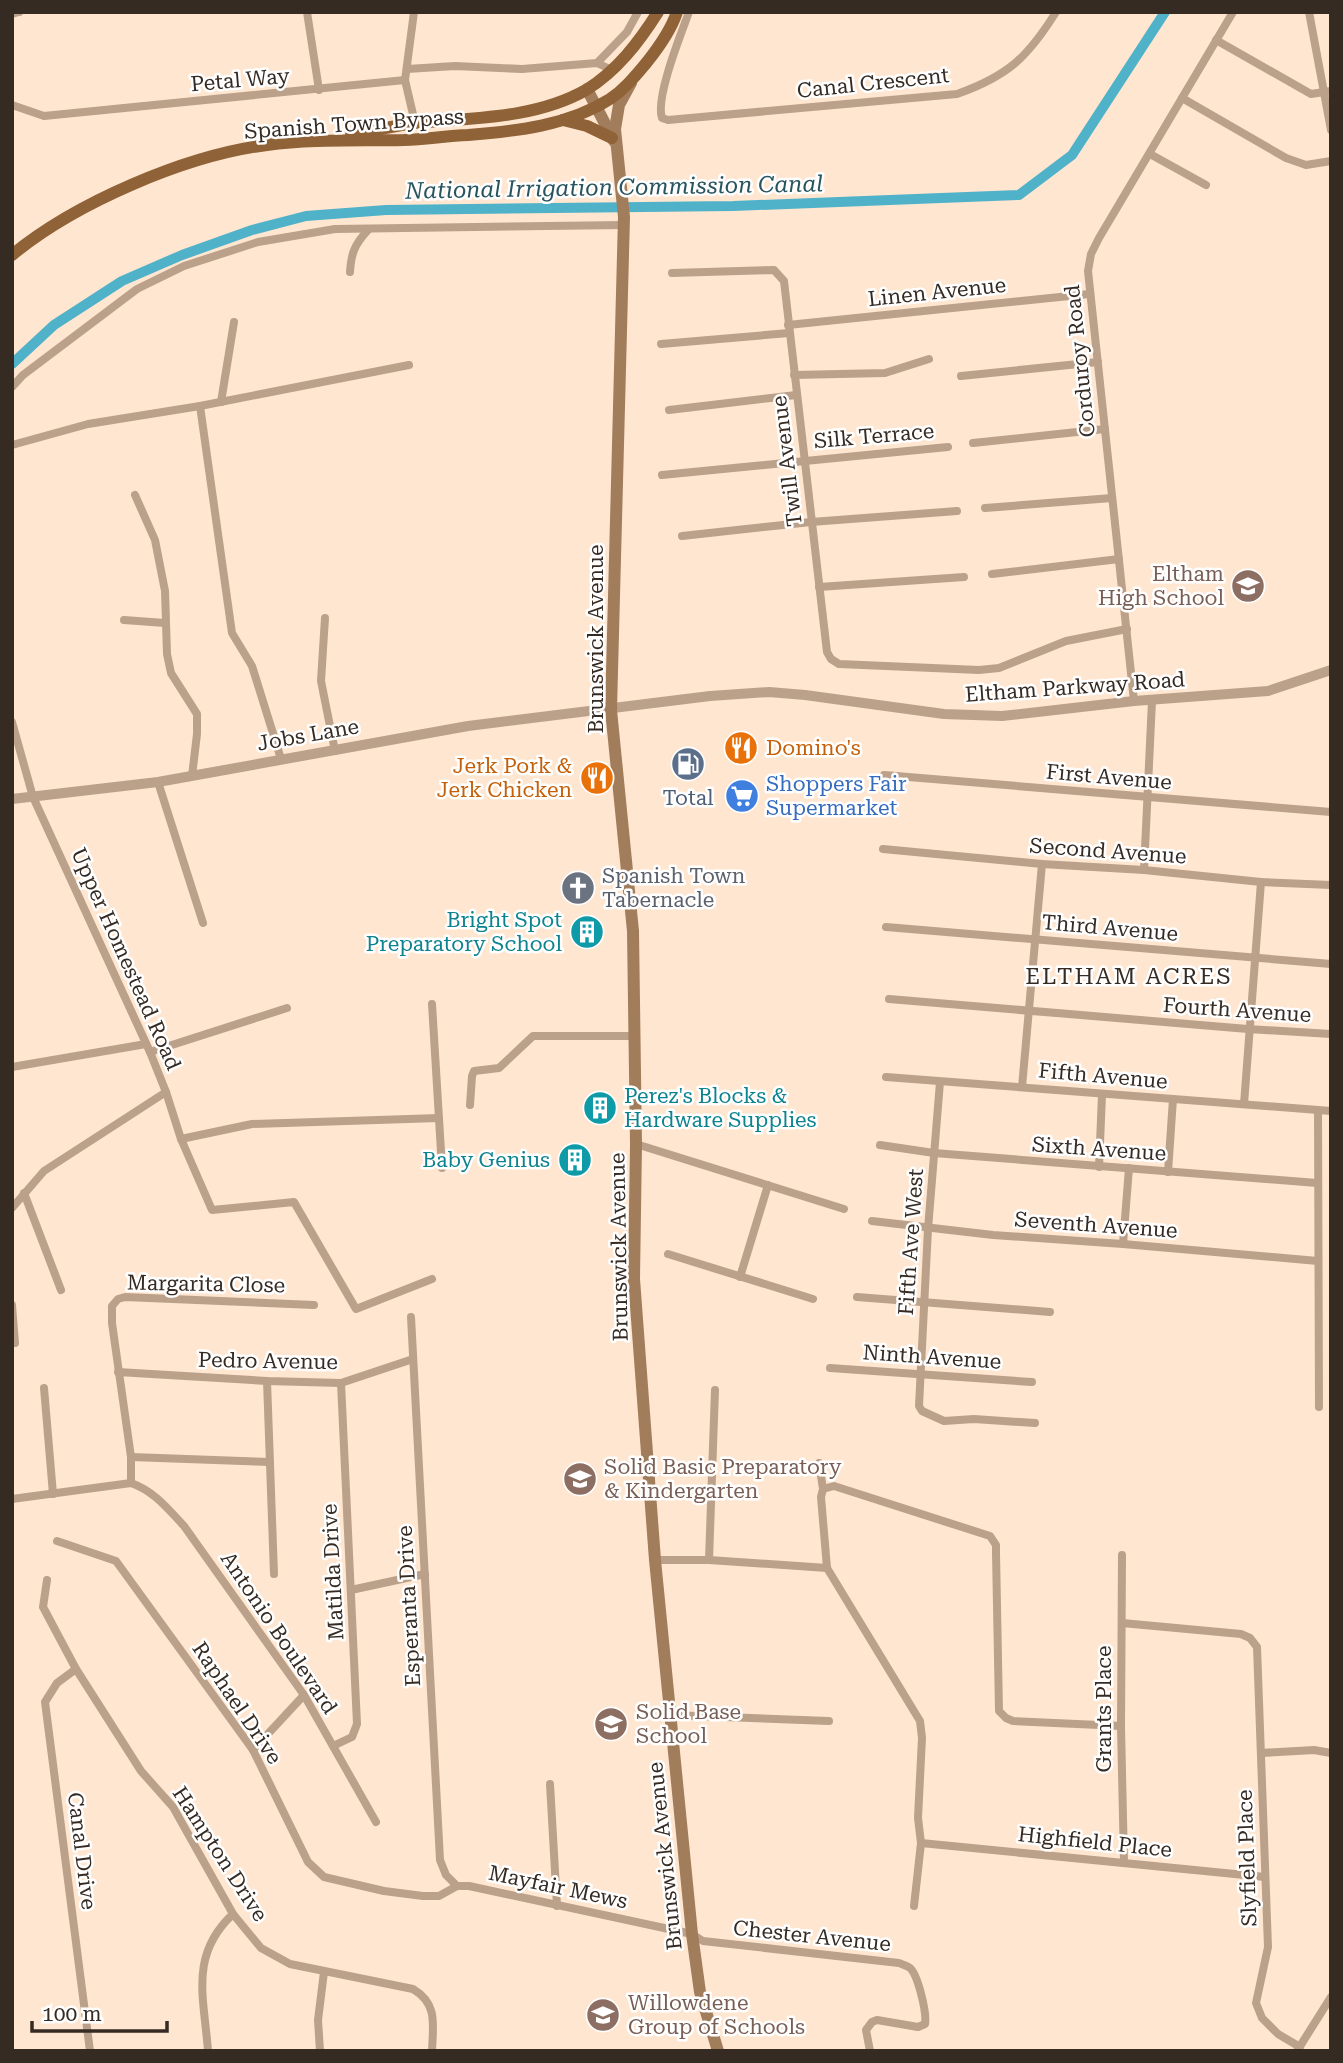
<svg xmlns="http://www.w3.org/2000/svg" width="1343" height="2063" font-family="'Roboto Serif',serif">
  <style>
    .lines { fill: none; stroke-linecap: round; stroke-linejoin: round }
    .canal { stroke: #4fb2c9; stroke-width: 10 }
    .minor { stroke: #bba18a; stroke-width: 8 }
    .tertiary { stroke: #bba18a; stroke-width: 10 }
    .secondary { stroke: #a27d5b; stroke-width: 12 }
    .primary { stroke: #906237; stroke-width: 12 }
    .labels { text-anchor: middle; stroke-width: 5; stroke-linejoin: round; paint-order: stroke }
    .street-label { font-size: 21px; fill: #352b23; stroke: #fff }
    .education-label { font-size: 21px; fill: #785e54; stroke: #fff; text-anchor: start }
    .food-label { font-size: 21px; fill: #c56008; stroke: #fff; text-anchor: start }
    .shop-label { font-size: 21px; fill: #366cbe; stroke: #fff; text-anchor: start }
    .service-label { font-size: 21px; fill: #4e5e75; stroke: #fff }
    .worship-label { font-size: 21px; fill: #5b616d; stroke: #fff; text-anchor: start }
    .culture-label { font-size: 21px; fill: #0d838f; stroke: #fff; text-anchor: end }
    .water-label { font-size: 23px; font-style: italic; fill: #28545e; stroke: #fff }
    .neighbourhood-label { font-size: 23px; letter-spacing: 2px; fill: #352b23; stroke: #fff }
  </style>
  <rect width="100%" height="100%" fill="#ffe6d0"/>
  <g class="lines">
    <polyline class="canal" points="12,364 54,325 122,281 182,255 252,230 306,216 386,210 733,206 1019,195 1072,155 1165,12"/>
    <g class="minor">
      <polyline points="307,12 319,90"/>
      <polyline points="414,12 405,80 415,123"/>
      <path d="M689,12c-8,22 -34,86 -27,106l6,2 289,-26c51,-18 71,-37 99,-82"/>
      <polyline points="1309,12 1331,130"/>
      <polyline points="12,14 19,12"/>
      <polyline points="1216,40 1311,94 1331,91"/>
      <polyline points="597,63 627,32 638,12"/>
      <polyline points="407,69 455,66 522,69 597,63 612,70"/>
      <polyline points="1182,98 1286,158 1306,165 1331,161"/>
      <polyline points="12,105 44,116 405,80"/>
      <polyline points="1150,154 1206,185"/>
      <path d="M350,272c1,-19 5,-28 18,-42"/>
      <polyline points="672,273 774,270 784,281 827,652 831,659 839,664 979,670 999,668 1066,641 1127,629"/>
      <polyline points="788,325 1089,294"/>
      <polyline points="661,344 789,333"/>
      <polyline points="794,375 885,373 929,359"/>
      <polyline points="961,376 1098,362"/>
      <polyline points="12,387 23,375 137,289 184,266 258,242 335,229 624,225"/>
      <polyline points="221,402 234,322"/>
      <polyline points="200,406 232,633 252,666 281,759"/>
      <polyline points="669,410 796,395"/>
      <polyline points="973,443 1105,429"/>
      <polyline points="12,445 88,424 200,406 409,365"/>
      <polyline points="662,475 948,447"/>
      <polyline points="135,495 155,540 165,591 167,654 171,673 197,714 197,734 192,776"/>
      <polyline points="985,508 1112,498"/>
      <polyline points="682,536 811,522 957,511"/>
      <polyline points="992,574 1119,559"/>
      <polyline points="819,587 964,577"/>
      <polyline points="325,618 321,681 335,751"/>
      <polyline points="124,620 165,623"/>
      <polyline points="1134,701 1088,271 1091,254 1099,238 1233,12"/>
      <polyline points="12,722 33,797 150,1052 166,1092 181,1139 212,1210 294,1202 356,1309 432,1279"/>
      <polyline points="884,775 1331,812"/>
      <polyline points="158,782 203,923"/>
      <polyline points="883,849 1042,864 1144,870 1261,882 1331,885"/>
      <polyline points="1144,870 1152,701"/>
      <polyline points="886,927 1331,964"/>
      <polyline points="889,999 1248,1029 1331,1034"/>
      <polyline points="432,1004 442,1168"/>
      <polyline points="150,1052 287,1008"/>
      <polyline points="12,1067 146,1044"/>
      <polyline points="886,1077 1331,1111"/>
      <polyline points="940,1082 928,1229 919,1406 922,1411 944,1421 974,1419 1035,1423"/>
      <polyline points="1022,1087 1042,864"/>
      <polyline points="1244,1104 1261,882"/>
      <polyline points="470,1105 472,1076 474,1071 499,1068 533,1036 635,1036"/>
      <polyline points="1318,1110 1319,1407"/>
      <polyline points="181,1139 252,1124 439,1118"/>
      <polyline points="636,1144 844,1209"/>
      <polyline points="880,1145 934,1153 1317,1183"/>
      <polyline points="1099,1167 1102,1095"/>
      <polyline points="1168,1172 1173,1099"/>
      <polyline points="24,1193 61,1290"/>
      <polyline points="12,1208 44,1171 166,1092"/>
      <polyline points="872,1221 993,1235 1123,1244 1318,1261"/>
      <polyline points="1123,1244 1129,1168"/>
      <polyline points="668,1254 813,1299"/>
      <polyline points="740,1277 768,1185"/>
      <polyline points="857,1297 1050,1312"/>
      <polyline points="12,1305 15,1343"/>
      <polyline points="411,1317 440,1860 446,1875 457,1886"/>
      <polyline points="830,1368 1032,1382"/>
      <polyline points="118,1372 267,1381 341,1383 413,1359"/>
      <polyline points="267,1381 274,1574"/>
      <polyline points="44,1388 53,1494"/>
      <polyline points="131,1457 270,1462"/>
      <polyline points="819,1463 823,1489 821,1497 827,1568 920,1721 922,1738 918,1818 921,1843 914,1906"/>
      <polyline points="131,1483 131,1457 112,1323 112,1306 118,1299 125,1297 314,1305"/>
      <polyline points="823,1489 834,1486 990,1536 996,1545 996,1553 999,1711 1006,1718 1013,1721 1121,1726"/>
      <path d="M12,1499l119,-16c23,8 37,26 53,43l120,169 72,127"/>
      <path d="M57,1541l59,20 137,189 55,112 16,15 60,14 39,5h16l18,-10h12l223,48 11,7 196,22c2,1 9,3 11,5 8,7 17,45 15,56l-7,3 -41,-7 -5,2 -6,8 4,21"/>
      <polyline points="1122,1555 1121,1726 1124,1863"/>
      <polyline points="655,1560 709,1560 827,1568"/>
      <polyline points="709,1560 715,1390"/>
      <path d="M47,1580l-4,27 33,62 65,102 32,36 60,107 28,34 29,16 123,25c25,15 20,35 19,62"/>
      <polyline points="351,1590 425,1574"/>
      <polyline points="1122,1623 1241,1634 1250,1638 1257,1647 1268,1947 1256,2003 1262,2018 1278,2034 1300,2047"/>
      <polyline points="76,1669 57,1683 45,1702 90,2051"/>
      <polyline points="670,1715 829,1721"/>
      <polyline points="333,1746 352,1737 357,1724 341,1383"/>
      <polyline points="253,1750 304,1695"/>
      <polyline points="1261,1753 1314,1750 1331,1753"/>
      <polyline points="550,1784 557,1906"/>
      <polyline points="921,1843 1265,1877"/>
      <path d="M208,2051c-4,-54 -19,-96 25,-137"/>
      <polyline points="320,2051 318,2020 324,1972"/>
      <polyline points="1297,2051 1331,1997"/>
    </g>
    <polyline class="tertiary" points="12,799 158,782 468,726 710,696 769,692 805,695 944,714 1002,716 1134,701 1268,691 1331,670"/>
    <g class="secondary">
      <polyline points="631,83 619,105 615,129 624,217 611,710 633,931 636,1144 634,1279 655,1560 692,1934 700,1992 718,2051"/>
      <polyline points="587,89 614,141"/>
    </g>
    <g class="primary">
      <polyline points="563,120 587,126 612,138"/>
      <path d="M351,135c21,-4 42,-9 63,-12 57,-5 121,-4 172,-33 31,-19 53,-48 72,-78"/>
      <path d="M12,255c63,-52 174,-100 255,-110 45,-6 92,-4 137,-5 22,-1 43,-4 64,-5 49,-4 99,-9 142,-36 15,-10 26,-24 37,-37 12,-15 24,-32 30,-50"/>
    </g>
  </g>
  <defs>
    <g id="school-disc" transform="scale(1.75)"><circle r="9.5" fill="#8d6e63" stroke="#fff"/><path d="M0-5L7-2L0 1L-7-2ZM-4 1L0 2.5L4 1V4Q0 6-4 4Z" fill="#fff"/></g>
    <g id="restaurant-disc" transform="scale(1.75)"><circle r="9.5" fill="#e8710a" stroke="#fff"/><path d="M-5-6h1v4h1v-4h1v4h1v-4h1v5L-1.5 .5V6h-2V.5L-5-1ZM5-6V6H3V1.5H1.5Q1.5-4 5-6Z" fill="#fff"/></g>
    <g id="fuel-disc" transform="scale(1.75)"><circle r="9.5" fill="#5c6f8a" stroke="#fff"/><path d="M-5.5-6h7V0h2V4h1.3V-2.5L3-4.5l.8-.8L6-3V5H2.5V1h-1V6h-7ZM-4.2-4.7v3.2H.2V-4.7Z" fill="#fff"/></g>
    <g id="supermarket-disc" transform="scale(1.75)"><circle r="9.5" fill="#3f7fe0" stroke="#fff"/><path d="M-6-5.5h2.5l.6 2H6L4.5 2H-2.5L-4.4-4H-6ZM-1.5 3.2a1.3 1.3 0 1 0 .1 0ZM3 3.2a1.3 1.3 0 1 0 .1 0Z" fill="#fff"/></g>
    <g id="church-disc" transform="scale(1.75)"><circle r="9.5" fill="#6b7280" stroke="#fff"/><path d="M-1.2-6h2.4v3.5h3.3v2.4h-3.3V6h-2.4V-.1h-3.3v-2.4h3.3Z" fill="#fff"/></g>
    <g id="building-disc" transform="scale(1.75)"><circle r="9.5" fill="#0f9aa8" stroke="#fff"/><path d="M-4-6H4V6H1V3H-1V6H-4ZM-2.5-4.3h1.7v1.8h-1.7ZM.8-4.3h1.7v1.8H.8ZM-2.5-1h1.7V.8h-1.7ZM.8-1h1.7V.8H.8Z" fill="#fff"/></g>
  </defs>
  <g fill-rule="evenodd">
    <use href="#school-disc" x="1248" y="586"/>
    <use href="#restaurant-disc" x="741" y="748"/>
    <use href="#fuel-disc" x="688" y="764"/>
    <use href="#restaurant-disc" x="597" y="778"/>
    <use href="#supermarket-disc" x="742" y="796"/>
    <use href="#church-disc" x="578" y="888"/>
    <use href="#building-disc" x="587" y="932"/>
    <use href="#building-disc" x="600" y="1108"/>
    <use href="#building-disc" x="575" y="1160"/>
    <use href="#school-disc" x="580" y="1479"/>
    <use href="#school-disc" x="611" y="1724"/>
    <use href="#school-disc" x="603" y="2015"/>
  </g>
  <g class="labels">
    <g class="street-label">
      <text transform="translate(240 80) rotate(-5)" y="7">Petal Way</text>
      <text transform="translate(873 83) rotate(-6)" y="7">Canal Crescent</text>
      <text transform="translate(354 124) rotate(-4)" y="7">Spanish Town Bypass</text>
      <text transform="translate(937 292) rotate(-6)" y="7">Linen Avenue</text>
      <text transform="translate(1080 361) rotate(-96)" y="7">Corduroy Road</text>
      <text transform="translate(874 436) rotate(-5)" y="7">Silk Terrace</text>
      <text transform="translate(787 461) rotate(-97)" y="7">Twill Avenue</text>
      <text transform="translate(596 639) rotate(-90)" y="7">Brunswick Avenue</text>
      <text transform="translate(1075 687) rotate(-4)" y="7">Eltham Parkway Road</text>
      <text transform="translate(308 735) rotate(-10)" y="7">Jobs Lane</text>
      <text transform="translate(1109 777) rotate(5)" y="7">First Avenue</text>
      <text transform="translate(1108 851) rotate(4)" y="7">Second Avenue</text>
      <text transform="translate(1110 928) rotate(5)" y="7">Third Avenue</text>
      <text transform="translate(126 959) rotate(66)" y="7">Upper Homestead Road</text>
      <text transform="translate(1237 1010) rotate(4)" y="7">Fourth Avenue</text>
      <text transform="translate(1103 1076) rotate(5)" y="7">Fifth Avenue</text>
      <text transform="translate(1099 1149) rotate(4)" y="7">Sixth Avenue</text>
      <text transform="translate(1096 1225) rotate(4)" y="7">Seventh Avenue</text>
      <text transform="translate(911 1242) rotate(-86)" y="7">Fifth Ave West</text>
      <text transform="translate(619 1247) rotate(-91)" y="7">Brunswick Avenue</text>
      <text transform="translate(206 1284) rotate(1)" y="7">Margarita Close</text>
      <text transform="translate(932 1357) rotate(4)" y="7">Ninth Avenue</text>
      <text transform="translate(268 1361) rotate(1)" y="7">Pedro Avenue</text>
      <text transform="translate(333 1572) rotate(-93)" y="7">Matilda Drive</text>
      <text transform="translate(409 1606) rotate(-93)" y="7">Esperanta Drive</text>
      <text transform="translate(279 1633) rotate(56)" y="7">Antonio Boulevard</text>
      <text transform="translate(237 1703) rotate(56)" y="7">Raphael Drive</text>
      <text transform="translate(1104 1709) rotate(-90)" y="7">Grants Place</text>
      <text transform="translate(1095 1842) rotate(6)" y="7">Highfield Place</text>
      <text transform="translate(82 1851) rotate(83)" y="7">Canal Drive</text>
      <text transform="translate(220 1854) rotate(57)" y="7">Hampton Drive</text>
      <text transform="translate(665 1856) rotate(-96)" y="7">Brunswick Avenue</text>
      <text transform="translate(1247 1858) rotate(-92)" y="7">Slyfield Place</text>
      <text transform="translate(558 1887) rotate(12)" y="7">Mayfair Mews</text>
      <text transform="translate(812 1936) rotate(6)" y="7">Chester Avenue</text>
    </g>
    <g class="education-label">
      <text x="1224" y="581" text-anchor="end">Eltham<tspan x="1224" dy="24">High School</tspan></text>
      <text x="604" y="1474">Solid Basic Preparatory<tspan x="604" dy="24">&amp; Kindergarten</tspan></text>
      <text x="636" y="1719">Solid Base<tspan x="636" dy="24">School</tspan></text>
      <text x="628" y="2010">Willowdene<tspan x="628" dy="24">Group of Schools</tspan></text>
    </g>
    <g class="food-label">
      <text x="766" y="755">Domino's</text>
      <text x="572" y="773" text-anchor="end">Jerk Pork &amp;<tspan x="572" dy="24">Jerk Chicken</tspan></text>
    </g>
    <g class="shop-label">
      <text x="766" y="791">Shoppers Fair<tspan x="766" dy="24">Supermarket</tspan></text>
    </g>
    <g class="service-label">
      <text x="688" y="805">Total</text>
    </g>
    <g class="worship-label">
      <text x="602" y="883">Spanish Town<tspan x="602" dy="24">Tabernacle</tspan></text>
    </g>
    <g class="culture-label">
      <text x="562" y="927">Bright Spot<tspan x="562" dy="24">Preparatory School</tspan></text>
      <text x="624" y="1103" text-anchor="start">Perez's Blocks &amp;<tspan x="624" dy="24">Hardware Supplies</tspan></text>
      <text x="550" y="1167">Baby Genius</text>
    </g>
    <g class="water-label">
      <text transform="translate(614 187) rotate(-1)" y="8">National Irrigation Commission Canal</text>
    </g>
    <g class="neighbourhood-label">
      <text x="1129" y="984">ELTHAM ACRES</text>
    </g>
  </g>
  <rect width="1343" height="2063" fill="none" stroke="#352b23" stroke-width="28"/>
  <path d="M32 2021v10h135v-10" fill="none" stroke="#352b23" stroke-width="3.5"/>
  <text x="42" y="2021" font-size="21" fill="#352b23" stroke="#ffffff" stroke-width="5" paint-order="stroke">100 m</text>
</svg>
